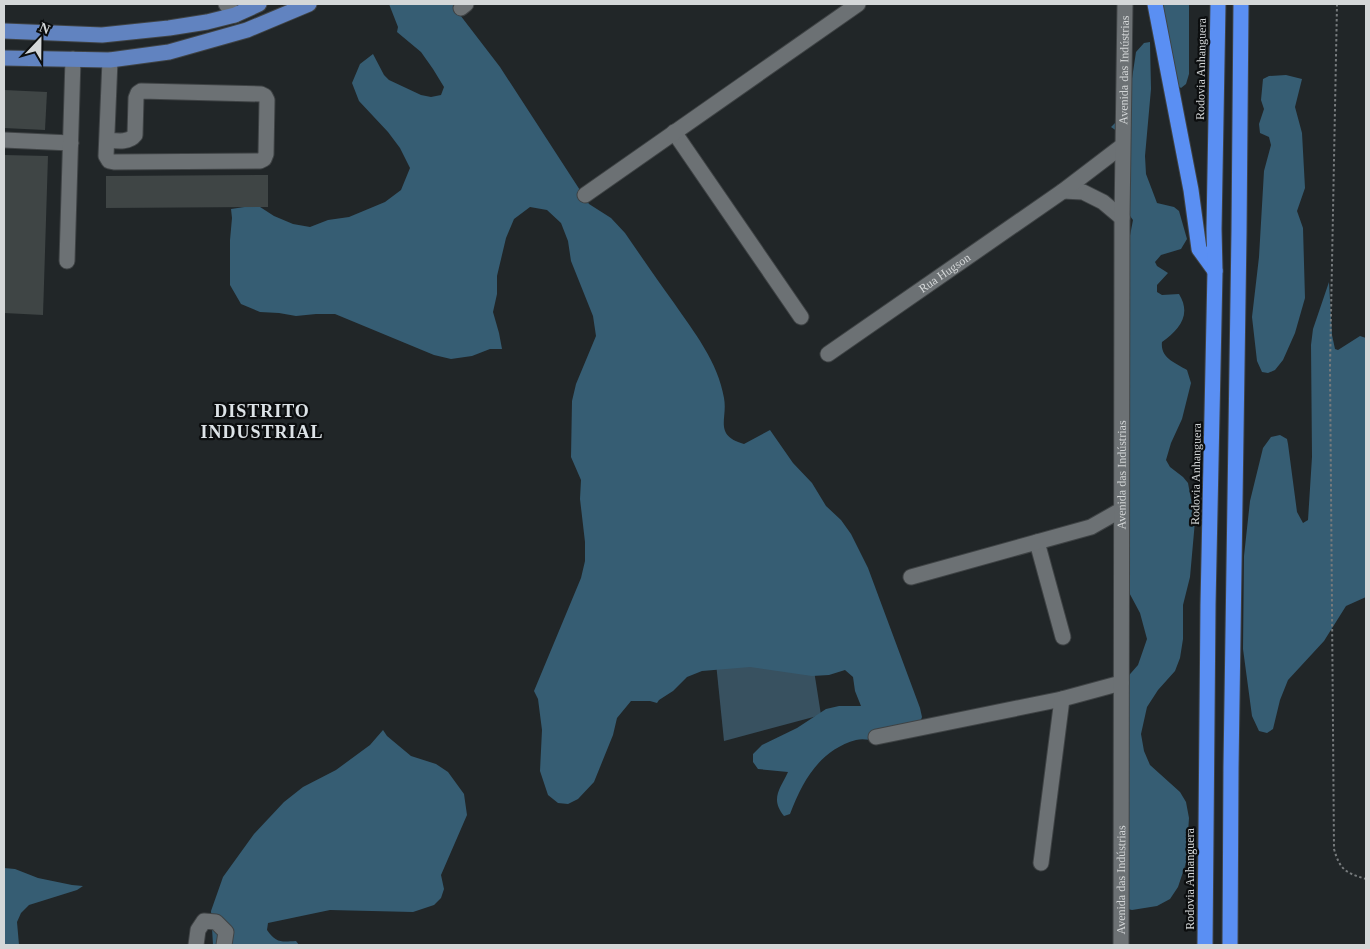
<svg xmlns="http://www.w3.org/2000/svg" width="1370" height="949" font-family="'Times New Roman',serif">
  <style>
    .green { fill: #385160 }
    .forest { fill: #365d73 }
    .building { fill: #3f4545 }
    .lines { fill: none; stroke-linecap: round; stroke-linejoin: round }
    .minor-casing { stroke: #3f4345; stroke-width: 17 }
    .major-casing { stroke: #3f4345; stroke-width: 17 }
    .highway-casing { stroke: #3f4345; stroke-width: 17 }
    .path { stroke: #767a7c; stroke-width: 2; stroke-dasharray: 2.5 2.5; stroke-linecap: butt }
    .minor { stroke: #6c7174; stroke-width: 15 }
    .major { stroke: #6183c0; stroke-width: 15 }
    .highway { stroke: #5a8ff3; stroke-width: 15 }
    .labels { text-anchor: middle; stroke-width: 4.5; stroke-linejoin: round; paint-order: stroke }
    .street-label { font-size: 12px; fill: #d4d7d8; stroke: #0c0e0f }
    .district-label { font-size: 18px; font-weight: bold; letter-spacing: 1px; fill: #dde3e7; stroke: #0c0e0f }
  </style>
  <rect width="100%" height="100%" fill="#212628"/>
  <polygon class="green" points="810,645 821,715 724,741 716,663"/>
  <g class="forest">
    <path d="M389,4h67l1,7 43,56 89,137 22,14 14,15c16,23 32,47 49,70 20,29 44,59 50,95 4,21 -11,37 20,46l26,-14 23,33 19,20 14,23 15,14 10,14 17,34 52,140 2,9 -3,8c-10,4 -30,14 -40,15 -7,1 -15,-2 -23,0 -36,10 -53,40 -66,74l-6,2c-14,-17 -4,-27 4,-44l-30,-3 -5,-7v-8l9,-9 35,-17 29,-19 13,-3h22l-6,-15 -2,-14 -8,-7 -16,5 -17,1 -62,-9 -48,4 -15,6 -14,14 -14,9 -2,3 -7,-2h-19l-14,17 -4,17 -19,47 -16,17 -10,5 -10,-1 -10,-8 -8,-24 2,-41 -4,-31 -4,-8 47,-113 4,-17v-19l-5,-43 1,-19 -10,-23 1,-56 4,-17 20,-48 -3,-20 -22,-55 -3,-20 -7,-18 -14,-13 -17,-3 -16,12 -8,19 -9,38v18l-4,18 6,21 3,16h-12l-18,7 -21,3 -17,-4 -99,-41h-19l-20,2 -17,-3 -19,-1 -19,-8 -11,-19v-45l2,-22 -1,-9 26,-4 17,11 19,8 17,3 18,-7 21,-3 36,-15 16,-12 9,-22 -10,-20 -12,-16 -29,-31 -7,-18 8,-19 13,-10 11,21 5,5 32,15 10,2 10,-2 3,-8 -11,-18 -12,-17 -24,-20 1,-5z"/>
    <polygon points="1158,4 1189,4 1189,74 1186,84 1181,88 1173,82"/>
    <path d="M1150,42l1,47 -6,67 1,18 11,29 17,4 5,4 8,28 -6,10 -20,6 -6,7 2,4 11,7 -11,12v7l5,3 17,-1c13,21 0,36 -17,48 -2,16 14,21 25,28l4,13 -9,36 -11,24 -5,17 4,7 13,10 5,6 7,38 -5,56 -7,28v34l-3,19 -5,13 -17,19 -11,17 -6,27 3,17 6,14 30,27 6,10 3,16 -3,45 -8,24 -8,12 -13,7 -25,4 -8,-2v-227l14,-16 9,-26 -7,-26 -16,-30 4,-337 5,-26 -3,-4 -6,-80 -13,-9 12,-12 5,-10 8,-53 8,-9z"/>
    <polygon points="1286,75 1302,79 1295,107 1302,133 1305,188 1297,211 1303,228 1305,298 1295,333 1283,360 1275,370 1268,373 1262,372 1257,361 1252,317 1259,257 1264,171 1271,145 1269,137 1260,133 1259,124 1264,109 1261,100 1263,79 1269,76"/>
    <polygon points="1329,282 1332,335 1335,349 1338,350 1360,336 1366,338 1366,597 1346,606 1324,641 1288,680 1280,700 1273,729 1267,733 1259,731 1252,716 1243,649 1244,556 1250,501 1263,448 1271,437 1280,435 1287,439 1288,444 1297,512 1303,523 1308,520 1312,457 1311,345 1313,329"/>
    <path d="M383,730l4,6 24,20 25,8 12,8 16,22 3,21 -26,60 3,14 -3,9 -7,7 -21,7 -83,-2 -62,13 -1,7c9,13 14,12 29,11l3,4h-86l-2,-34 12,-34 31,-43 30,-32 19,-15 33,-17 34,-25z"/>
    <polygon points="4,868 15,869 38,878 72,885 83,886 77,890 29,905 21,913 17,922 19,945 4,945"/>
  </g>
  <g class="building">
    <polygon points="4,90 47,92 45,130 4,128"/>
    <polygon points="4,155 48,156 43,315 4,313"/>
    <polygon points="268,175 268,207 106,208 106,176"/>
  </g>
  <g class="lines">
    <g class="minor-casing">
      <g id="minor">
        <polyline points="226,4 235,15"/>
        <polyline points="461,8 466,4"/>
        <polyline points="674,132 801,317"/>
        <polyline points="4,140 71,143"/>
        <path d="M107,140c10,1 22,3 28,-5l1,-37 2,-5 3,-2 120,3 4,2 2,4 -1,54 -2,5 -4,2 -146,1 -5,-1 -3,-5 4,-96"/>
        <polyline points="1063,191 1083,192 1103,202 1122,218"/>
        <polyline points="585,195 858,4"/>
        <polyline points="67,261 73,59"/>
        <path id="s1" d="M828,354l235,-163 59,-45"/>
        <polyline points="1037,542 1063,637"/>
        <polyline points="911,577 1091,527 1121,510"/>
        <polyline points="876,737 1062,699"/>
        <polyline points="1041,863 1062,699 1121,683"/>
        <polyline points="196,945 198,930 204,921 216,922 226,932 224,945"/>
        <path id="s2" d="M1121,945l1,-727 3,-214"/>
      </g>
    </g>
    <g class="major-casing">
      <g id="major">
        <polyline points="4,31 102,35 169,28 207,22 235,15 259,4"/>
        <polyline points="4,58 110,60 169,52 247,30 309,4"/>
      </g>
    </g>
    <g class="highway-casing">
      <g id="highway">
        <polyline points="1155,4 1191,190 1199,249 1215,271"/>
        <polyline points="1205,945 1208,605 1215,271 1214,229 1218,4"/>
        <polyline points="1230,945 1231,767 1239,232 1241,4"/>
      </g>
    </g>
    <path class="path" d="M1337,4l-7,363 4,482c6,21 12,24 32,30"/>
    <use href="#minor" class="minor"/>
    <use href="#major" class="major"/>
    <use href="#highway" class="highway"/>
  </g>
  <g class="labels">
    <g class="street-label">
      <text transform="translate(1201 69) rotate(-89)" y="4">Rodovia Anhanguera</text>
      <text dy="4" stroke="none"><textPath href="#s2" startOffset="875">Avenida das Indústrias</textPath></text>
      <text dy="4" stroke="none"><textPath href="#s1" startOffset="142">Rua Hugson</textPath></text>
      <text dy="4" stroke="none"><textPath href="#s2" startOffset="470">Avenida das Indústrias</textPath></text>
      <text transform="translate(1196 474) rotate(-89)" y="4">Rodovia Anhanguera</text>
      <text dy="4" stroke="none"><textPath href="#s2" startOffset="65">Avenida das Indústrias</textPath></text>
      <text transform="translate(1190 879) rotate(-90)" y="4">Rodovia Anhanguera</text>
    </g>
    <g class="district-label">
      <text x="262" y="417">DISTRITO<tspan x="262" dy="21">INDUSTRIAL</tspan></text>
    </g>
  </g>
  <rect width="1370" height="949" fill="none" stroke="#d4d7d8" stroke-width="10"/>
  <g transform="translate(40 40) rotate(22)" stroke="#0c0e0f" stroke-width="4" paint-order="stroke">
  <path d="M0-4L9 19L0 12L-9 19Z" fill="#d4d7d8"/>
  <text y="-8" font-size="14" font-weight="bold" text-anchor="middle" fill="#d4d7d8">N</text>
  </g>
</svg>
